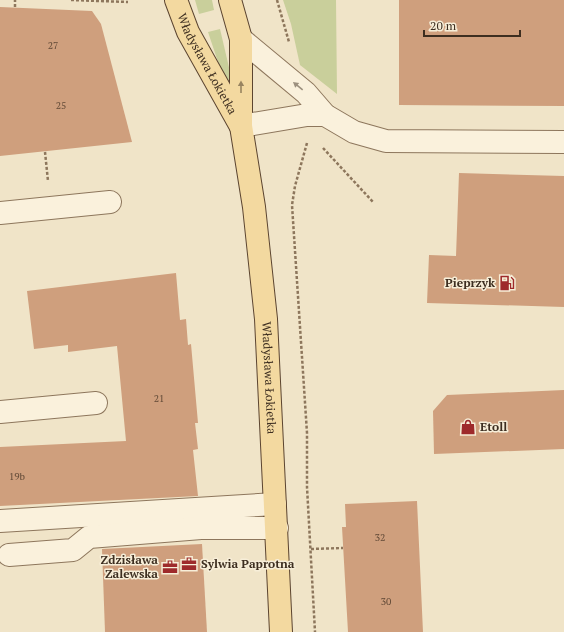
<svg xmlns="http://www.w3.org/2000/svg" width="564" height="632" font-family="'PT Serif',serif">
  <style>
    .green { fill: #c9cf9b }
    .building { fill: #cf9f7d }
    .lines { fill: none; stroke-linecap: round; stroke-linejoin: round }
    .minor-casing { stroke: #8d765c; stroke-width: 24 }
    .major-casing { stroke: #5b4430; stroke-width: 24 }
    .path { stroke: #8d765c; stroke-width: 2.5; stroke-dasharray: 3 2; stroke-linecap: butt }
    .minor { stroke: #faf1dc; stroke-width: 22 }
    .major { stroke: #f3d9a0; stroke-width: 22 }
    .oneway { fill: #9c907e }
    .oneway2 { fill: #988460 }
    .labels { text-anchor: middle; stroke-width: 3; stroke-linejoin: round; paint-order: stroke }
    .number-label { font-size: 10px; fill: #624a37 }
    .street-label { font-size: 12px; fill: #3d2e20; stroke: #f7eed8 }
    .poi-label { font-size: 12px; font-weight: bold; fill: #3d2e20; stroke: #f7eed8; text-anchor: end }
  </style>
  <rect width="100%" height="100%" fill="#f0e4c8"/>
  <g class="green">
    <polygon points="195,0 212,0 214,10 199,14"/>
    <polygon points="283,0 336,0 337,94 300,65 291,24"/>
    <polygon points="220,29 235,93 229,95 208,32"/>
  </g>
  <g class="building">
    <polygon points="399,0 564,0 564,106 399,105"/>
    <polygon points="0,7 92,11 101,24 132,142 0,156"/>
    <polygon points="459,173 564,176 564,307 427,303 429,255 456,256"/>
    <polygon points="176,273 180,320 186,319 188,345 191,344 198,423 195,423 198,449 193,450 198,496 0,506 0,447 126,441 117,346 68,352 68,345 34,349 27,291"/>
    <polygon points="564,390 564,449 434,454 433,411 447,395"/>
    <polygon points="417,501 423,632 348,632 342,527 346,527 345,504"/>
    <polygon points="202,544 207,632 105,632 102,549"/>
  </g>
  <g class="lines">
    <g class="minor-casing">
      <g id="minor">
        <polyline points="241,39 306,93 325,115 354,132 386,141 564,142"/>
        <polyline points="241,126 307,115 325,115"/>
        <polyline points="0,213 110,202"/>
        <polyline points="0,412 96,403"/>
        <polyline points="0,521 275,504"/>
        <polyline points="9,555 73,550 89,537 201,528 277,528"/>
      </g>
    </g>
    <g class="major-casing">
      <g id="major">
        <path id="s1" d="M176,0l12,32 52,93"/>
        <path id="s2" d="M230,0l11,39v87l13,81 12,112 15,313"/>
      </g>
    </g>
    <g class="path">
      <polyline points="71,0 128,2"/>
      <polyline points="277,0 289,42"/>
      <polyline points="15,7 15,0"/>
      <polyline points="307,143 295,186 292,205 307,433 307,487 315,632"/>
      <polyline points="323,148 374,203"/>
      <polyline points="45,152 48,181"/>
      <polyline points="311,549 343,548"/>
    </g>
    <use href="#minor" class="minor"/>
    <use href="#major" class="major"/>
  </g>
  <defs><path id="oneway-solid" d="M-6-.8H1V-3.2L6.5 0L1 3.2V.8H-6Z"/></defs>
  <use class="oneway" href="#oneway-solid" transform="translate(298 86) rotate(-141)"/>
  <use class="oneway2" href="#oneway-solid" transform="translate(241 87) rotate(-90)"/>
  <defs>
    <g id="fuel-bare" transform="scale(1.2)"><path d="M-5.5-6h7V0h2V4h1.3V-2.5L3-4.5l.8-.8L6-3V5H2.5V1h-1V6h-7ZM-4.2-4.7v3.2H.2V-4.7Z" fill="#9e2a2b" stroke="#f7eed8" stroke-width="2.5" paint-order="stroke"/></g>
    <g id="shop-bare" transform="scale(1.2)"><path d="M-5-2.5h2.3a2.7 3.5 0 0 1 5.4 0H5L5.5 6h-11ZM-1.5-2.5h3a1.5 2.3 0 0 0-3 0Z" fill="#9e2a2b" stroke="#f7eed8" stroke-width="2.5" paint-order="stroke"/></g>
    <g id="office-bare" transform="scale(1.2)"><path d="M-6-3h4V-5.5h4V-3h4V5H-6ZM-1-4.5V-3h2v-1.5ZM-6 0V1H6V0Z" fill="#9e2a2b" stroke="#f7eed8" stroke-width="2.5" paint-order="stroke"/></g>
  </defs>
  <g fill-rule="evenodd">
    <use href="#fuel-bare" x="507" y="283"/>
    <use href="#shop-bare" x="468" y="427"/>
    <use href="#office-bare" x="189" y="564"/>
    <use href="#office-bare" x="170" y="567"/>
  </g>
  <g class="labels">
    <g class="number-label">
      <text x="53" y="49">27</text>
      <text x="61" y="109">25</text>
      <text x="159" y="402">21</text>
      <text x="17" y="480">19b</text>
      <text x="380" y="541">32</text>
      <text x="386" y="605">30</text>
    </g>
    <g class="street-label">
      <text dy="4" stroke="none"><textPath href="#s1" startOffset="71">Władysława Łokietka</textPath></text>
      <text dy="4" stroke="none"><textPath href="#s2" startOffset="381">Władysława Łokietka</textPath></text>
    </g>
    <g class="poi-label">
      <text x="495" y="287">Pieprzyk</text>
      <text x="480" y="431" text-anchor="start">Etoll</text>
      <text x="158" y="564">Zdzisława<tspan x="158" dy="14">Zalewska</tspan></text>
      <text x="201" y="568" text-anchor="start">Sylwia Paprotna</text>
    </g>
  </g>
  <path d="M424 30v6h96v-6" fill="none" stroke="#3d2e20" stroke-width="2"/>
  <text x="430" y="30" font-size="12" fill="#3d2e20" stroke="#f7eed8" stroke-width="3" paint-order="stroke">20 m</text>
</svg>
